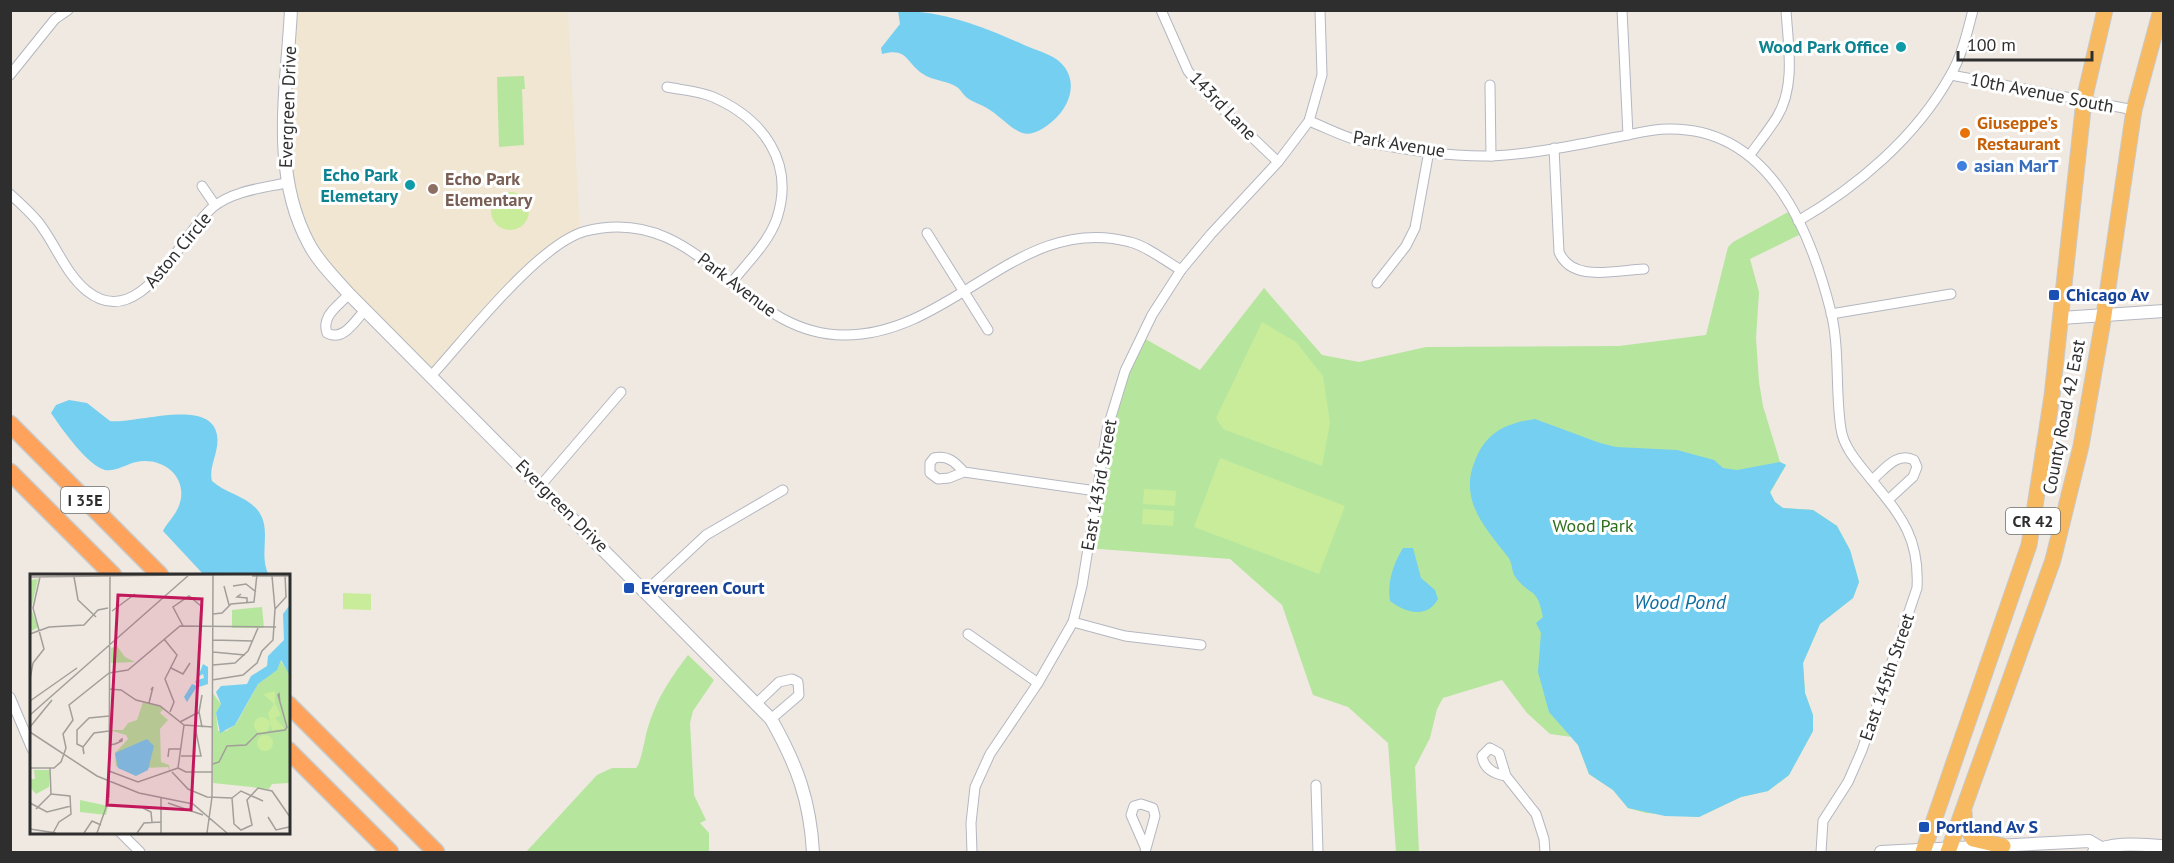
<svg xmlns="http://www.w3.org/2000/svg" width="2174" height="863" font-family="'PT Sans',sans-serif">
  <style>
    .education { fill: #f0e6d1 }
    .green { fill: #b6e59e }
    .pitch { fill: #c9ec9a }
    .water { fill: #75cff0 }
    .lines { fill: none; stroke-linecap: round; stroke-linejoin: round }
    .minor-casing { stroke: #b4b7c1; stroke-width: 11 }
    .tertiary-casing { stroke: #b4b7c1; stroke-width: 14 }
    .trunk-casing { stroke: #c9c9c9; stroke-width: 17 }
    .motorway-casing { stroke: #c9c9c9; stroke-width: 19 }
    .minor { stroke: #fff; stroke-width: 9 }
    .tertiary { stroke: #fff; stroke-width: 12 }
    .trunk { stroke: #f8ba60; stroke-width: 15 }
    .motorway { stroke: #ffa35c; stroke-width: 16 }
    .culture-dot { fill: #0f9aa8; stroke: #fff; stroke-width: 2 }
    .food-dot { fill: #e8710a; stroke: #fff; stroke-width: 2 }
    .shop-dot { fill: #3f7fe0; stroke: #fff; stroke-width: 2 }
    .education-dot { fill: #8d6e63; stroke: #fff; stroke-width: 2 }
    .transit-dot { fill: #1a4fb4; stroke: #fff; stroke-width: 2 }
    .labels { text-anchor: middle; stroke-width: 6; stroke-linejoin: round; paint-order: stroke }
    .shield { fill: #fff; stroke: #6d6d6d; stroke-width: 1.5 }
    .shield-label { font-size: 16px; font-weight: bold; fill: #2e2e2e }
    .culture-label { font-size: 18px; font-weight: bold; fill: #0d838f; stroke: #fff; text-anchor: end }
    .street-label { font-size: 18px; fill: #2e2e2e; stroke: #fff }
    .food-label { font-size: 18px; font-weight: bold; fill: #c56008; stroke: #fff; text-anchor: start }
    .shop-label { font-size: 18px; font-weight: bold; fill: #366cbe; stroke: #fff; text-anchor: start }
    .education-label { font-size: 18px; font-weight: bold; fill: #785e54; stroke: #fff; text-anchor: start }
    .transit-label { font-size: 18px; font-weight: bold; fill: #164399; stroke: #fff; text-anchor: start }
    .park-label { font-size: 18px; fill: #2c6e1b; stroke: #fff }
    .water-label { font-size: 20px; font-style: italic; fill: #0d6fa3; stroke: #fff }
    .inset-road { fill: none; stroke: #a29e99; stroke-width: 1.5 }
    .view { fill: #c2185b; fill-opacity: 0.15; stroke: #c2185b; stroke-width: 3 }
    .inset-edge { fill: none; stroke: #2e2e2e; stroke-width: 3 }
  </style>
  <rect width="100%" height="100%" fill="#efe9e1"/>
  <polygon class="education" points="291,11 568,11 580,234 539,258 432,375 327,269 286,183"/>
  <g class="green">
    <polygon points="524,76 525,89 522,89 524,145 499,147 497,77"/>
    <polygon points="1792,210 1803,233 1750,259 1759,292 1756,338 1759,382 1763,406 1780,462 1786,465 1770,493 1775,502 1783,508 1813,510 1837,526 1850,550 1859,582 1853,598 1820,624 1803,663 1805,693 1813,715 1813,731 1789,775 1768,791 1741,797 1699,817 1646,813 1628,808 1613,790 1589,774 1578,745 1572,737 1550,734 1527,713 1502,680 1443,698 1437,709 1430,738 1415,767 1419,852 1396,852 1388,743 1348,707 1313,695 1282,605 1230,559 1087,548 1107,430 1142,337 1200,370 1264,288 1322,355 1359,362 1426,347 1619,346 1706,335 1728,247 1733,242"/>
    <path d="M688,655l26,25 -21,31 -3,12 4,72 12,25 -6,3 9,10v19h-183l71,-77 15,-7h24c6,-6 9,-34 13,-44 8,-26 23,-48 39,-69z"/>
  </g>
  <g class="pitch">
    <circle cx="510" cy="211" r="19"/>
    <polygon points="1262,322 1296,342 1323,376 1330,423 1322,466 1223,429 1216,418"/>
    <polygon points="1220,458 1345,506 1319,574 1194,527"/>
    <polygon points="1144,489 1176,491 1175,506 1143,504"/>
    <polygon points="1143,509 1174,511 1173,526 1142,524"/>
    <polygon points="343,593 371,594 371,610 343,609"/>
  </g>
  <g class="water">
    <path d="M898,11c43,-1 87,16 126,34 11,5 28,9 37,18 17,17 10,41 -6,56 -32,29 -39,9 -65,-9 -7,-5 -18,-8 -24,-13 -4,-4 -5,-7 -9,-10 -11,-7 -24,-6 -34,-13 -18,-12 -15,-27 -41,-20l-1,-6 19,-24z"/>
    <path d="M69,400l18,3 23,18c26,3 101,-24 107,14 3,16 -9,32 -5,46 14,13 36,15 47,31 13,19 -1,43 10,63h-65l-41,-44c4,-8 11,-14 15,-23 13,-29 -14,-52 -42,-46 -9,2 -21,10 -31,8 -17,-4 -44,-42 -54,-57l5,-8z"/>
    <path d="M1535,419l65,24 16,4 61,3 37,10 9,8 14,2 43,-8 6,3 -16,27 5,10 8,6 30,2 24,16 13,24 9,32 -6,16 -33,26 -17,39 2,30 8,22v16l-24,44 -21,16 -27,6 -42,20 -34,-1 -37,-8 -15,-18 -24,-16 -11,-29 -29,-33 -11,-40 3,-39 -5,-10 7,-6c-6,-31 -12,-20 -27,-39 -5,-6 -3,-15 -8,-21 -25,-32 -51,-59 -31,-101 12,-26 32,-33 58,-37z"/>
    <path d="M1403,548h10l8,30 14,12 3,9c-11,20 -32,14 -48,2 -3,-18 3,-37 13,-53z"/>
  </g>
  <g class="lines">
    <g class="minor-casing">
      <g id="minor">
        <polyline points="1161,10 1188,71 1206,93 1278,162"/>
        <polyline points="1622,10 1628,135"/>
        <polyline points="10,75 55,19 68,10"/>
        <polyline points="1951,75 2134,110"/>
        <polyline points="1490,85 1491,156"/>
        <path d="M667,87c15,3 32,4 46,10 50,22 82,65 64,121 -8,24 -30,45 -45,64"/>
        <path d="M1309,121c16,6 32,15 48,19 39,9 95,17 135,16 42,-2 84,-11 125,-19 17,-3 34,-8 51,-8 101,-2 142,100 163,183 9,37 4,79 10,117 2,16 15,32 25,44 32,40 54,61 51,115l-55,162 -14,32 -25,39 -2,31"/>
        <path d="M1554,148l5,104c13,31 57,18 85,17"/>
        <path d="M1750,155c9,-13 19,-25 27,-38 19,-31 11,-72 9,-107"/>
        <polyline points="202,186 215,205"/>
        <path d="M10,194c10,9 21,19 29,29 17,22 26,50 48,68 54,43 94,-57 126,-84 20,-16 49,-19 73,-24"/>
        <path d="M1798,221c59,-34 118,-84 152,-145 12,-20 17,-43 23,-66"/>
        <polyline points="927,233 988,330"/>
        <polyline points="1377,283 1406,246 1415,228 1429,151"/>
        <path d="M349,294c-11,12 -28,22 -22,39 16,9 28,-12 38,-23"/>
        <polyline points="1831,314 1951,294"/>
        <path d="M432,375c34,-37 107,-132 154,-144 117,-29 153,105 259,104 108,0 175,-123 285,-93 17,4 35,19 51,28"/>
        <path d="M964,472l-15,6 -11,1 -8,-6v-10l4,-5c14,-3 21,4 30,14l132,19"/>
        <path d="M1872,480c12,-10 25,-29 42,-20l3,7 -4,10 -25,23"/>
        <polyline points="541,485 621,392"/>
        <polyline points="646,591 706,535 783,490"/>
        <polyline points="1073,622 1125,636 1201,645"/>
        <polyline points="968,634 1038,683"/>
        <polyline points="10,697 32,749"/>
        <polyline points="756,704 779,682 792,679 798,682 799,695 771,719"/>
        <path d="M1506,776c-12,-2 -22,-7 -24,-20l8,-8 9,5 7,23 30,38 8,25 1,13"/>
        <polyline points="1316,785 1318,852"/>
        <polyline points="120,832 140,852"/>
        <polyline points="1145,847 1131,815 1134,806 1141,804 1153,808 1155,816 1145,852"/>
        <polyline points="972,852 971,823 975,787 990,754 1038,683 1073,622 1082,586 1107,430 1125,371 1152,315 1181,270 1211,234 1278,162 1309,121 1322,75 1320,10"/>
      </g>
    </g>
    <g class="tertiary-casing">
      <g id="tertiary">
        <path d="M291,10c-4,79 -21,162 18,234 10,19 26,34 40,50l422,425c26,46 39,81 42,133"/>
        <polyline points="2061,318 2164,311"/>
        <polyline points="1881,852 2089,841 2101,848"/>
        <path d="M2094,852c19,-11 48,-7 70,-6"/>
      </g>
    </g>
    <g class="trunk-casing">
      <g id="trunk">
        <polyline points="1964,812 1965,823 1973,839 2003,846"/>
        <polyline points="1923,852 2029,545 2052,396 2084,100 2105,10"/>
        <polyline points="1948,852 2053,560 2081,446 2104,315 2134,110 2161,10"/>
      </g>
    </g>
    <g class="motorway-casing">
      <g id="motorway">
        <polyline points="10,424 160,575"/>
        <polyline points="10,472 113,575"/>
        <polyline points="288,704 436,852"/>
        <polyline points="288,750 390,852"/>
      </g>
    </g>
    <use href="#minor" class="minor"/>
    <use href="#tertiary" class="tertiary"/>
    <use href="#trunk" class="trunk"/>
    <use href="#motorway" class="motorway"/>
  </g>
  <g class="culture-dot">
    <circle cx="1901" cy="47" r="6"/>
    <circle cx="410" cy="185" r="6"/>
  </g>
  <circle class="food-dot" cx="1965" cy="133" r="6"/>
  <circle class="shop-dot" cx="1962" cy="166" r="6"/>
  <circle class="education-dot" cx="433" cy="189" r="6"/>
  <g class="transit-dot">
    <rect x="2048" y="289" width="12" height="12" rx="3"/>
    <rect x="623" y="582" width="12" height="12" rx="3"/>
    <rect x="1918" y="821" width="12" height="12" rx="3"/>
  </g>
  <g class="labels">
    <g class="shield">
      <rect x="61" y="487" width="48" height="26" rx="4.5"/>
      <rect x="2006" y="508" width="54" height="26" rx="4.5"/>
    </g>
    <g class="shield-label">
      <text x="85" y="506">I 35E</text>
      <text x="2033" y="527">CR 42</text>
    </g>
    <g class="culture-label">
      <text x="1889" y="53">Wood Park Office</text>
      <text x="398" y="181">Echo Park<tspan x="398" dy="21">Elemetary</tspan></text>
    </g>
    <g class="street-label">
      <text transform="translate(2042 93) rotate(11)" y="6">10th Avenue South</text>
      <text transform="translate(1223 106) rotate(46)" y="6">143rd Lane</text>
      <text transform="translate(288 107) rotate(-88)" y="6">Evergreen Drive</text>
      <text transform="translate(1399 144) rotate(9)" y="6">Park Avenue</text>
      <text transform="translate(178 250) rotate(-50)" y="6">Aston Circle</text>
      <text transform="translate(737 285) rotate(37)" y="6">Park Avenue</text>
      <text transform="translate(2064 417) rotate(-79)" y="6">County Road 42 East</text>
      <text transform="translate(1099 485) rotate(-80)" y="6">East 143rd Street</text>
      <text transform="translate(562 506) rotate(45)" y="6">Evergreen Drive</text>
      <text transform="translate(1887 677) rotate(-71)" y="6">East 145th Street</text>
    </g>
    <g class="food-label">
      <text x="1977" y="129">Giuseppe's<tspan x="1977" dy="21">Restaurant</tspan></text>
    </g>
    <g class="shop-label">
      <text x="1974" y="172">asian MarT</text>
    </g>
    <g class="education-label">
      <text x="445" y="185">Echo Park<tspan x="445" dy="21">Elementary</tspan></text>
    </g>
    <g class="transit-label">
      <text x="2066" y="301">Chicago Av</text>
      <text x="641" y="594">Evergreen Court</text>
      <text x="1936" y="833">Portland Av S</text>
    </g>
    <g class="park-label">
      <text x="1593" y="532">Wood Park</text>
    </g>
    <g class="water-label">
      <text x="1680" y="609">Wood Pond</text>
    </g>
  </g>
  <g transform="translate(30 574)">
    <rect width="260" height="260" fill="#efe9e1"/>
    <path d="M8,5l-7,30 7,18 -8,5v-52zM232,33l2,21h-32v-18zM87,72l8,11 10,5 -24,1v-15zM250,86l10,14 -1,109 -17,1 -3,5 -56,-6 -1,-91 9,12 -5,9 2,18h8l10,-7 22,-40 18,-14zM113,128l21,6 -4,5 8,7 -8,9 1,33 8,3 1,8 -2,-6 -23,1 -9,8 -20,-10 -1,-13 13,-14 -2,-4 -17,-5h14l5,-7 9,-3zM4,196h16l-1,17 -13,7 -6,-7v-8h5zM50,226l28,6 -2,9 -26,-3z" fill="#b6e59e"/>
    <path d="M245,117v13l6,11 -6,3 10,11 -13,1 -4,-17 6,-9 -11,-10zM224 151a8 8 0 1 1 16 0a8 8 0 1 1-16 0ZM227 169a8 8 0 1 1 16 0a8 8 0 1 1-16 0Z" fill="#c9ec9a"/>
    <path d="M259,32v68l-8,-14 -4,10 -19,14 -23,41 -15,8 -4,-20 5,-9 -5,-12 5,-6 26,-2 4,-8 16,-10 1,-10 16,-16 -1,-26zM173,90l5,3v17l-12,4 -9,14 -3,-5 8,-13 5,2 -2,-5 9,-3 -1,-4 -5,3zM117,165l7,7 -6,24 -12,6 -18,-8 -3,-15z" fill="#75cff0"/>
    <path class="inset-road" d="M222,2h38M242,2l3,33M0,3l224,-3M44,3l4,23 18,17M194,12l5,19M203,12l13,-2 10,8M211,20l-4,3 10,1v5M82,37l23,-17 -4,3M183,40l9,-1 9,-9 23,-2 3,-28M153,52l-10,-19 16,-11 12,10 -1,21M0,60l19,-7 35,-2 14,-15 10,-2M134,65l13,16 -12,24 9,23 -4,10M183,66l40,1M183,78l32,3M183,91l22,-2 13,-12 10,-23M141,94l12,6 7,-11M79,99l19,-3 52,-44 96,1M0,105l3,-16 11,-14 -11,-41 7,-31M182,106l31,-5 14,-12 5,-12 11,-11 2,-31 11,-12 -1,-23M79,115l12,1 15,10 24,6 24,19 29,2M172,121l-3,17 3,15M0,127l47,-33M119,129l4,-16 -2,3M0,141l160,-141M150,148l19,-10M0,153l22,-27M0,158l67,44 42,17 54,11 34,29M79,171l6,-1 7,-3v-2l-3,2M53,173l-6,-3v-14l12,-12 20,-2M53,175l1,5 -1,-7 11,-14 15,-2M151,182h20l-6,-29M138,183l1,-8h11M31,188l5,-14 -3,-14 10,-14 -4,-15 40,-32M183,190l6,-2 8,-16 19,-1 11,-11 28,-4 2,-3 -9,-32 1,-1 1,9M0,194h24l8,-7M20,194l1,26M148,194l6,-43M148,194l8,4h27M79,197l29,11 40,-14M142,198l16,17 19,8 25,1M79,224l1,-222M131,224v35M202,224l2,26 7,6 11,-5 -5,-25 11,-12 14,3 18,26M202,224l9,-7 22,10M0,229l17,9 24,-6M138,229l35,12M113,234l8,4 1,10M6,235l15,-15 19,2 1,18 -12,8 -6,11M238,243l8,13 13,-3M0,255l26,4M54,259l8,-12 9,4M67,259l12,-34M107,259l7,-10 17,-1M177,259l5,-36 1,-223"/>
    <path class="view" d="M88,21l84,4 -11,211 -84,-5z"/>
    <rect width="260" height="260" class="inset-edge"/>
  </g>
  <rect width="2174" height="863" fill="none" stroke="#2e2e2e" stroke-width="24"/>
  <path d="M1958 51v9h134v-9" fill="none" stroke="#2e2e2e" stroke-width="3"/>
  <text x="1967" y="51" font-size="18" fill="#2e2e2e" stroke="#ffffff" stroke-width="4.5" paint-order="stroke">100 m</text>
</svg>
